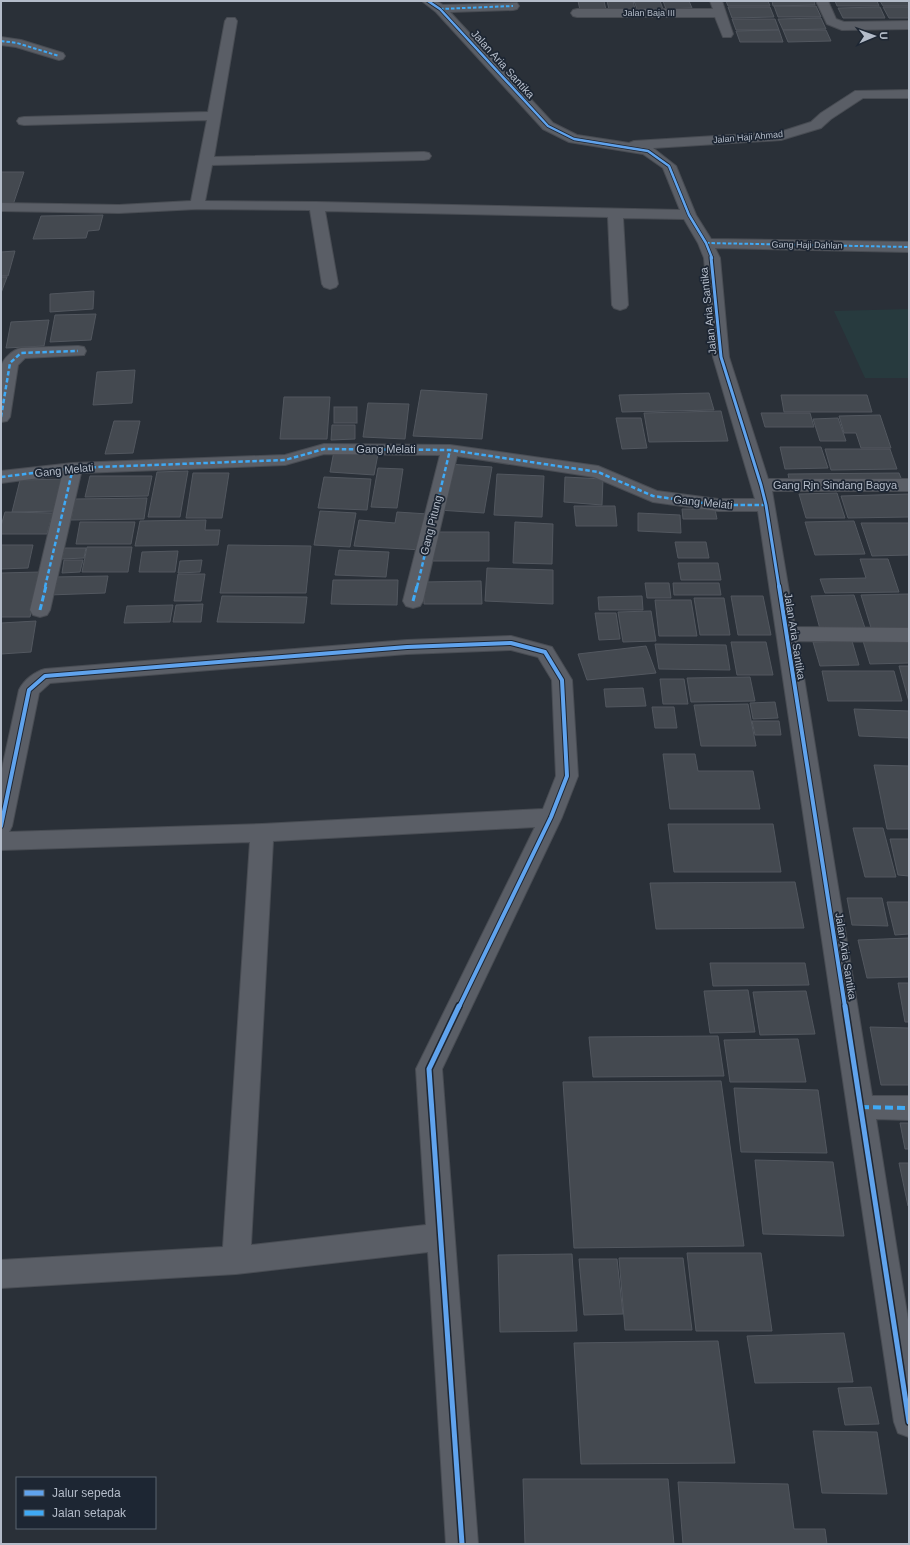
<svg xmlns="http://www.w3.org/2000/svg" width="910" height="1545" font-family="Helvetica,sans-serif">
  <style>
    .green { fill: #273a3e }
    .building { fill: #444950; stroke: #52575f }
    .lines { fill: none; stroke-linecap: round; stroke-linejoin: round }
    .minor-casing { stroke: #484c53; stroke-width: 2 }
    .minor { fill: #5a5e66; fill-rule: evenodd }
    .quiet-far3 { stroke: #3fa9f5; stroke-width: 2; stroke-dasharray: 3.5 2; stroke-linecap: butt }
    .quiet-far2 { stroke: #3fa9f5; stroke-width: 2.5; stroke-dasharray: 4.5 2.5; stroke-linecap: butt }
    .quiet-far1 { stroke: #3fa9f5; stroke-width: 3; stroke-dasharray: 6 3; stroke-linecap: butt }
    .quiet { stroke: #3fa9f5; stroke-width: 4; stroke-dasharray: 8 4; stroke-linecap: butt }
    .cycleway-far3-casing { stroke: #1d2633; stroke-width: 4 }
    .cycleway-far2-casing { stroke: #1d2633; stroke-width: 5 }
    .cycleway-far1-casing { stroke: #1d2633; stroke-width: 6 }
    .cycleway-casing { stroke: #1d2633; stroke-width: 8 }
    .cycleway-far3 { stroke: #60a3ed; stroke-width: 2.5 }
    .cycleway-far2 { stroke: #60a3ed; stroke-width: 3 }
    .cycleway-far1 { stroke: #60a3ed; stroke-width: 4 }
    .cycleway { stroke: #60a3ed; stroke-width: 5 }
    .labels { text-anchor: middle; stroke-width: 3.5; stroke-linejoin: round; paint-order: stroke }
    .far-street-label { font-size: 9px; fill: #b4bcc9; stroke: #1d2633 }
    .street-label { font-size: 11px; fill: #b4bcc9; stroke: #1d2633 }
  </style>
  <rect width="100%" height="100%" fill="#2a3038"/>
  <polygon class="green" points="909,309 909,378 865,378 834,311"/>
  <g class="building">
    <polygon points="578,1 604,1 606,10 580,10"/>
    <polygon points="607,1 633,1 635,9 609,9"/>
    <polygon points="634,1 660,1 663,9 637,9"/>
    <polygon points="663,1 689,1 692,8 666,9"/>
    <polygon points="726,1 768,1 770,6 728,6"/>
    <polygon points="772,1 814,1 815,5 773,6"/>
    <polygon points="835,1 877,1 879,6 837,6"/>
    <polygon points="880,1 909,1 909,6 883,6"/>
    <polygon points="774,6 816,6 821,17 778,17"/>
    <polygon points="728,7 770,7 774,17 732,18"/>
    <polygon points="880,7 885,18 843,18 838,8"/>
    <polygon points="883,7 909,7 909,18 889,18"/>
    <polygon points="821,18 826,29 783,30 778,19"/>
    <polygon points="732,19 775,19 779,30 736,30"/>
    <polygon points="779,30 783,42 740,42 736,31"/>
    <polygon points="783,30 826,30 831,41 788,42"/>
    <polygon points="1,172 24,172 13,205 1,206"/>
    <polygon points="103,215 99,230 88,231 86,238 33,239 41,216"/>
    <polygon points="15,251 8,276 1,276 1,252"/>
    <polygon points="1,277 7,277 1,293"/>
    <polygon points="94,291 93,309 50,312 50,294"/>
    <polygon points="96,314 91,340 50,342 55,315"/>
    <polygon points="49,320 44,346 6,348 11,322"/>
    <polygon points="135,370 132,403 93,405 97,372"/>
    <polygon points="421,390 487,394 482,439 413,436"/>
    <polygon points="709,393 714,410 622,412 619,395"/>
    <polygon points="781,395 867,395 872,412 784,412"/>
    <polygon points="284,397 330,397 327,439 280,439"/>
    <polygon points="368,403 409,404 405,439 363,437"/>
    <rect x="334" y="407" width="23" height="16"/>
    <polygon points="721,411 728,441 649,442 644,413"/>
    <polygon points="761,413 810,413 814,427 765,427"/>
    <polygon points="880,415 891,448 861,448 856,433 844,433 839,416"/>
    <polygon points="616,418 641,418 647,448 622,449"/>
    <polygon points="838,418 846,441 820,441 813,419"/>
    <polygon points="114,421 140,421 133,453 105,454"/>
    <polygon points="332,425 355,425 355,439 331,440"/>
    <polygon points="780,447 821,447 828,468 785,469"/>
    <polygon points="825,449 890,449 897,469 831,470"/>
    <polygon points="334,451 378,454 374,475 330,472"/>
    <polygon points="448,464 492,467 484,513 438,510"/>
    <polygon points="378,468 403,469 397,508 371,507"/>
    <polygon points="188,471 180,517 148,517 157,472"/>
    <polygon points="193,473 229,473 222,518 186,518"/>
    <polygon points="899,473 903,483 790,484 788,474"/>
    <polygon points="497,474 544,476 542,517 494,515"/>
    <polygon points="90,476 152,476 148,496 85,497"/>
    <polygon points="324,477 371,479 367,510 318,508"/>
    <polygon points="565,477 603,479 602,505 564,502"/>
    <polygon points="68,479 61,511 12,512 20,480"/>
    <polygon points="837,493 845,518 806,518 799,494"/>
    <polygon points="909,494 909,517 848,518 841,496"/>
    <polygon points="147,498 144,519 71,520 75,499"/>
    <polygon points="574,506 615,506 617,526 576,526"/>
    <polygon points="682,509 715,509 717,519 683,519"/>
    <polygon points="320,511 356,513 350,547 314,545"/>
    <polygon points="5,512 53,513 47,534 1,534 1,526"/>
    <polygon points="397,512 428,514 422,550 354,546 359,520 395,523"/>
    <polygon points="638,513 680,515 681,533 638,531"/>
    <polygon points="206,520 205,530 220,530 218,545 135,546 140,521"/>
    <polygon points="854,521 865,554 815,555 805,522"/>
    <polygon points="80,522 135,522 131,544 76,544"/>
    <polygon points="515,522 553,524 552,564 513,563"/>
    <polygon points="861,523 909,523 909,555 872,556"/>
    <polygon points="434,532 489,532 489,561 433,561"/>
    <polygon points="675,542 706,542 709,558 678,558"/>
    <polygon points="1,545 33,545 28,568 1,569"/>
    <polygon points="228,545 311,546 306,593 220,593"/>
    <polygon points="87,547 132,547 128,572 82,572"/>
    <polygon points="64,548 86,548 84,558 62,559"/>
    <polygon points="339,550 389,552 386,577 335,575"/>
    <polygon points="178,551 175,572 139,572 142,552"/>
    <polygon points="860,559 888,559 899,592 825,593 820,579 866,578"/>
    <polygon points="64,560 83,560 80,572 62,573"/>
    <polygon points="202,560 200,572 178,573 180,561"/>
    <polygon points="678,563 718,563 721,580 681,580"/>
    <polygon points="487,568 553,570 553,604 485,601"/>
    <polygon points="40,572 30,617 1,617 1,573"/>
    <polygon points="178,574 205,574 201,601 174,601"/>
    <polygon points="108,576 105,593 49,595 52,577"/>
    <polygon points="333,580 398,580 397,605 331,604"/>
    <polygon points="481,581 482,604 424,604 424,582"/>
    <polygon points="645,583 669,583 671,598 647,598"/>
    <polygon points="673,583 719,583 721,595 674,595"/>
    <polygon points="909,594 909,630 872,631 861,595"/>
    <polygon points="854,595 865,628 820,629 811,596"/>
    <polygon points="222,596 307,597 304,623 217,622"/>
    <polygon points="642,596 643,610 599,610 598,597"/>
    <polygon points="731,596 763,596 771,635 738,635"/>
    <polygon points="694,598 724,598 730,635 700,635"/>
    <polygon points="655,600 691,600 697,636 659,636"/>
    <polygon points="203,604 201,622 173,622 176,605"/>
    <polygon points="173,605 170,622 124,623 127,606"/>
    <polygon points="651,611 656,641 623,642 618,612"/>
    <polygon points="595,613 616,613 620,639 599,640"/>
    <polygon points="36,621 31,652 1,654 1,623"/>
    <polygon points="909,640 909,663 870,664 863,641"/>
    <polygon points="852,641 859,665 820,666 813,642"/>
    <polygon points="731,642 766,642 773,675 737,675"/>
    <polygon points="655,644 726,645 730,670 659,669"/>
    <polygon points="646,646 656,673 587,680 578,654"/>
    <polygon points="899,666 909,666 909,702"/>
    <polygon points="822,671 894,671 902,701 828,701"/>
    <polygon points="750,677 755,701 691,702 687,678"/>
    <polygon points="660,679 684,679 688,704 663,704"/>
    <polygon points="643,688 646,706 606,707 604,689"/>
    <polygon points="775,702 778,718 753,719 750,703"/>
    <polygon points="748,704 756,746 701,746 694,705"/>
    <polygon points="652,707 674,707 677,728 655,728"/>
    <polygon points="854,709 909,711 909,738 859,736"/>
    <polygon points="752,721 779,721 781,735 755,735"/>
    <polygon points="663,754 695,754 698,771 753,771 760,809 670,809"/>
    <polygon points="874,765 909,766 909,829 887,829"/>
    <polygon points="668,824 773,824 781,872 674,872"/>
    <polygon points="853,828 883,828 896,877 865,877"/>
    <polygon points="890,839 909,839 909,876 898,875"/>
    <polygon points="795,882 804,928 656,929 650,883"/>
    <polygon points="847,898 882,898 888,926 852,925"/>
    <polygon points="887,902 909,902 909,934 895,935"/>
    <polygon points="909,938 909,977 867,978 858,940"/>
    <polygon points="710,963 805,963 809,985 713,986"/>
    <polygon points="898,983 909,983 909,1022 905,1022"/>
    <polygon points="748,990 755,1032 710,1033 704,991"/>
    <polygon points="806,991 815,1034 760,1035 753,992"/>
    <polygon points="870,1027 909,1028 909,1085 881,1085"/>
    <polygon points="718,1036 724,1076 593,1077 589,1037"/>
    <polygon points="798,1039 806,1082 730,1082 724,1040"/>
    <polygon points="721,1081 744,1246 574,1248 563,1082"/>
    <polygon points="734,1088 818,1090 827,1153 741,1152"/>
    <polygon points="900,1123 909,1123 909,1149 905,1149"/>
    <polygon points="755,1160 833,1162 844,1236 763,1234"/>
    <polygon points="899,1163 909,1163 909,1206 908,1206"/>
    <polygon points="687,1253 761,1253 772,1331 696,1331"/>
    <polygon points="572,1254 577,1331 500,1332 498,1255"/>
    <polygon points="619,1258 683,1258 692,1330 625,1330"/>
    <polygon points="579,1259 617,1259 623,1314 584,1315"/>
    <polygon points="844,1333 853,1382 755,1383 747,1336"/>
    <polygon points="718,1341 735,1463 581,1464 574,1343"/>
    <polygon points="871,1387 879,1424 845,1425 838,1388"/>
    <polygon points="813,1431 877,1432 887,1494 822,1493"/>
    <polygon points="523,1479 668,1479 674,1544 525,1544"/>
    <polygon points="678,1482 788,1484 794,1529 825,1529 827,1544 683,1544"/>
  </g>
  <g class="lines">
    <g class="minor-casing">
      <g id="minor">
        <polygon points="422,1 436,1 443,5 517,3 519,6 517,9 513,10 450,12 553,123 577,135 629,143 634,141 780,132 811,122 821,113 855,91 909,90 909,98 863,98 831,119 821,128 781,140 653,148 676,166 696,215 711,239 909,242 909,252 715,248 720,258 729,357 768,479 909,479 909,491 772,491 795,627 909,628 909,642 798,641 872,1096 909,1096 909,1120 876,1119 909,1326 909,1437 898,1433 894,1422 758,511 718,511 653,502 594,477 457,456 423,601 420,606 413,608 406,606 403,601 440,455 324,454 285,465 81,473 50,610 47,615 40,617 33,615 30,610 62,475 1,483 1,471 73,463 285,455 324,444 450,445 598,466 657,491 718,499 755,499 713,357 704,258 698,243 684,219 623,218 628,305 626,308 620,310 614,308 612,305 608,217 325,211 338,284 336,287 330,289 324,287 322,284 310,210 197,209 119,213 1,211 1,203 119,205 191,201 207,120 24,125 19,124 17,121 19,118 24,117 208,112 225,21 227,18 235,18 237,21 214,157 424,152 429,153 431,156 429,159 424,160 212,165 205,201 317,202 680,210 663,168 643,154 569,142 543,129 436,12"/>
        <polygon points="710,1 722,1 733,34 731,37 723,37 715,17 577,17 573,16 571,13 573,10 577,9 713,9"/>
        <polygon points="816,1 828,1 836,19 844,22 909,21 909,29 842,30 827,24"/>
        <polygon points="1,37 21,40 63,53 65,56 63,59 59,60 16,47 1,45"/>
        <path d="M78,346l6,1 2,4 -2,4 -59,3 -7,7 -8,52 -3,4 -6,1v-55c2,-9 12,-17 20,-19z"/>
        <path d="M511,636l41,11 20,33 6,96 -16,41 -120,252 36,475h-32l-18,-292 -192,22 -235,14v-28l222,-13 27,-405 -249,8v-77l18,-83c5,-10 15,-18 26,-21l362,-29zM511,650l27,7 14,23 4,96 -13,33 -281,15 -253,8 3,-6 27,-133 11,-10 357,-29zM535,827l-119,242 10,156 -175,20 22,-404z"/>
      </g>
    </g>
    <use href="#minor" class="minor"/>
    <g class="quiet-far3">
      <polyline points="440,9 513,6"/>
      <polyline points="1,41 17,43 59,56"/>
      <polyline points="706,243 909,247"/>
    </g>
    <g class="quiet-far2">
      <polyline points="1,417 10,363 21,353 78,351"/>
      <polyline points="1,477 73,468 285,460 324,449 450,450 598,472 653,496 718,505 766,505"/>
      <polyline points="45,587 73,468"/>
      <polyline points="417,587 450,450"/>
    </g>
    <g class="quiet-far1">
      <polyline points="413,601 417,586"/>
      <polyline points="40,610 46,586"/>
    </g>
    <polyline class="quiet" points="861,1107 909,1108"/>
    <g class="cycleway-far3-casing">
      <polyline id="cycleway-far3" points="428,1 440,9 548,126 574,139 648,151 669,166 689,215 706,243 712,258"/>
    </g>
    <g class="cycleway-far2-casing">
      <polyline id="cycleway-far2" points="711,257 721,357 761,485 766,505 779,587"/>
    </g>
    <g class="cycleway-far1-casing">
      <g id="cycleway-far1">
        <polyline points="779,586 845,1007"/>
        <polyline points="1,826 29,690 45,676 407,647 511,643 545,652 562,680 567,776 551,817 459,1007"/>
      </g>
    </g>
    <g class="cycleway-casing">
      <g id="cycleway">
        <polyline points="459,1006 429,1069 462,1544"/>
        <polyline points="845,1006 909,1422"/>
      </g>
    </g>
    <use href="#cycleway-far3" class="cycleway-far3"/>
    <use href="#cycleway-far2" class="cycleway-far2"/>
    <use href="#cycleway-far1" class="cycleway-far1"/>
    <use href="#cycleway" class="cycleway"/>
  </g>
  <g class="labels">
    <g class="far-street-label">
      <text x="649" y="16">Jalan Baja III</text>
      <text transform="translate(748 137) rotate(-5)" y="3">Jalan Haji Ahmad</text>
      <text transform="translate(807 245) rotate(1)" y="3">Gang Haji Dahlan</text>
    </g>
    <g class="street-label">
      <text transform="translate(503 64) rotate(48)" y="4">Jalan Aria Santika</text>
      <text transform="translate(708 311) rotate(-96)" y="4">Jalan Aria Santika</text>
      <text x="386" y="453">Gang Melati</text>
      <text transform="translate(64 470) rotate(-6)" y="4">Gang Melati</text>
      <text x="835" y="489">Gang Rjn Sindang Bagya</text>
      <text transform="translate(703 502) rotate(6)" y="4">Gang Melati</text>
      <text transform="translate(431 525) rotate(-76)" y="4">Gang Pitung</text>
      <text transform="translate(795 636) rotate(81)" y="4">Jalan Aria Santika</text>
      <text transform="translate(846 956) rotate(81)" y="4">Jalan Aria Santika</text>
    </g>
  </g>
  <rect width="910" height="1545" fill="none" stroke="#b4bcc9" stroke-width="4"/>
  <rect x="16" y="1477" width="140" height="52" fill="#1d2633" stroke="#59626f"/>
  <rect x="24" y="1490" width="20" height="6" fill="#60a3ed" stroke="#59626f"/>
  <text x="52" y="1497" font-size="12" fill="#b4bcc9">Jalur sepeda</text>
  <rect x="24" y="1510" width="20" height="6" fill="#3fa9f5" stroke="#59626f"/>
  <text x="52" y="1517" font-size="12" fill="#b4bcc9">Jalan setapak</text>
  <g transform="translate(874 36) rotate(88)" stroke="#1d2633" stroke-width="3" paint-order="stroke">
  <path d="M0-3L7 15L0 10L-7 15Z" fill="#b4bcc9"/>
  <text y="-6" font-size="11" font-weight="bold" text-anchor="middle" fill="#b4bcc9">U</text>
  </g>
</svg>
